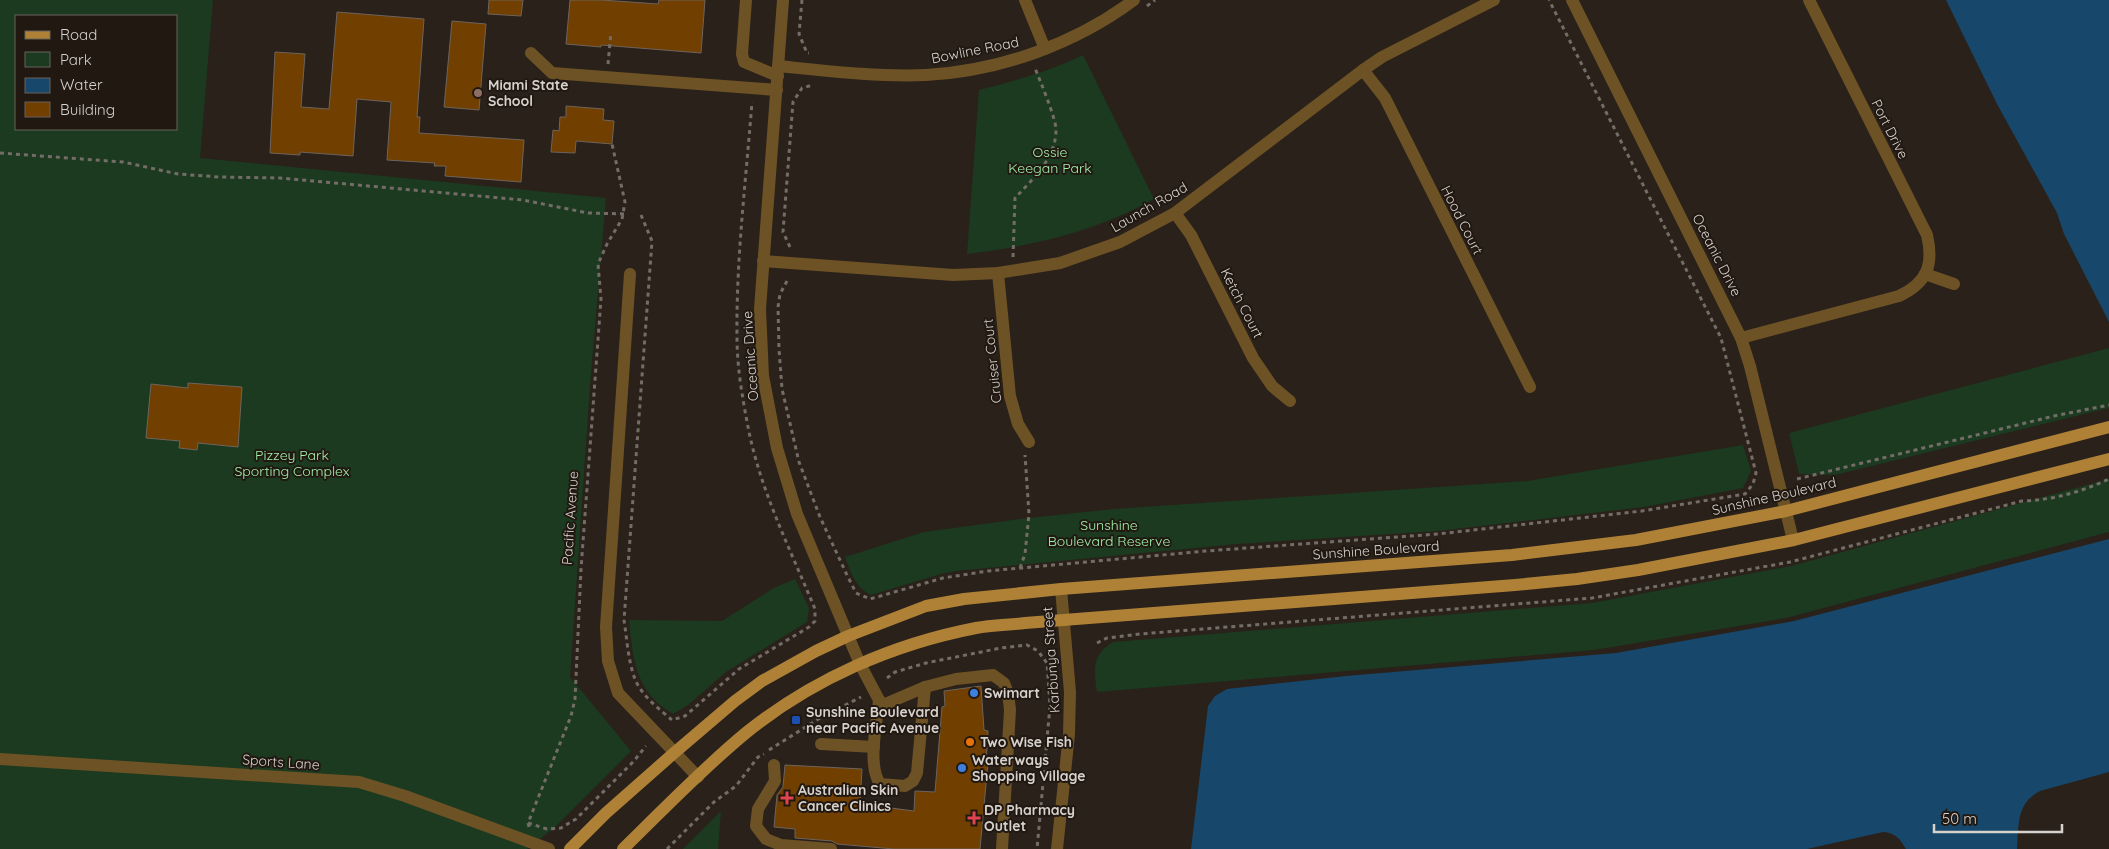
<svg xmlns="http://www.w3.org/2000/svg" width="2109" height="849" font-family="Quicksand,sans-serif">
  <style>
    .green { fill: #1b3a1f; fill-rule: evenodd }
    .water { fill: #17476a }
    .building { fill: #713f00; stroke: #6e645c }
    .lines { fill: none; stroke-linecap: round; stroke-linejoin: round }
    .path { stroke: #746d67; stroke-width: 3; stroke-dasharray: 4 4; stroke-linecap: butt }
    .minor { stroke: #6d5225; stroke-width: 12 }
    .major { stroke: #ae8136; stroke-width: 12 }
    .education-dot { fill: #8d6e63; stroke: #201811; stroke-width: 2 }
    .shop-dot { fill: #3f7fe0; stroke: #201811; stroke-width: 2 }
    .transit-dot { fill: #1a4fb4; stroke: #201811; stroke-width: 2 }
    .food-dot { fill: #e8710a; stroke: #201811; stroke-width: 2 }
    .health-dot { fill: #e0444e; stroke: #201811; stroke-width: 2 }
    .labels { text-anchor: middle; stroke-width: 4; stroke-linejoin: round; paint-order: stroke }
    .street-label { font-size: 14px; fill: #d7d1cd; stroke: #201811 }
    .poi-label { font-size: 14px; font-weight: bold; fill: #d7d1cd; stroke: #201811; text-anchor: start }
    .park-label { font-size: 14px; fill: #a0f2aa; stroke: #201811 }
  </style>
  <rect width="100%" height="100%" fill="#2a211a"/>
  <g class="green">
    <path d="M0,0h213l-13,158 406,40 -16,188 -20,291 61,74 -77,77 -27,21h-527zM16,16h160v113h-160z"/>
    <path d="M1083,55l71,144c-62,34 -118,46 -187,55l12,-164c36,-9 71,-19 104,-35z"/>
    <polygon points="2109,348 2109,408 1835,475 1799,474 1789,433"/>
    <path d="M1743,445l8,26 -8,17 -99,19 -206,24 -201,13 -281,27 -15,3 -70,21c-16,-8 -20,-22 -26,-38l79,-25 96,-13 94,-10 413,-28z"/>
    <path d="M2109,479v53l-323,86 -192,32 -497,42c-3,-21 -6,-37 16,-50l479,-39 199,-37z"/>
    <path d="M795,579l14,29 -2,14 -81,50 -38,33 -15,9c-38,-22 -40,-55 -44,-94l93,1 52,-33z"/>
    <polygon points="721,811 718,849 683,849"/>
  </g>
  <g class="water">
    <polygon points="1946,0 2109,0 2109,322 2064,234 2057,213 1997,104"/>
    <path d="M2109,539v233l-69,19c-24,13 -21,33 -23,58h-111c-6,-10 -10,-16 -23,-17l-76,17h-616l17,-143 7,-10 12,-7 119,-13 270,-23 178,-32z"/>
  </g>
  <g class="building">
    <polygon points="489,0 523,0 521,16 488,14"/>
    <polygon points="570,0 602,0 658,4 659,0 705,0 701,53 601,45 601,47 566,44"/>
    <polygon points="337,12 424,19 417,117 420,117 419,133 524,140 521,182 445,176 446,166 434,166 435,163 387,160 391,102 357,99 353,156 300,152 300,155 270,153 275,52 305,54 301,107 329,109"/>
    <polygon points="452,21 486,24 479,110 444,107"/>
    <polygon points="566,106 604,109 603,120 614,121 612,144 576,141 575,153 551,152 553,130 559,131 560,117 566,117"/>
    <polygon points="188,383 242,387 238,447 198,443 197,450 179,448 180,441 146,438 151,384 188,388"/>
    <polygon points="981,686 984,730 988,731 986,763 988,763 980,849 894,849 837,844 832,841 795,838 795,829 774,827 777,795 783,787 785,765 862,769 860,804 914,811 915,791 935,792 942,707 945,706 944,691"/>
  </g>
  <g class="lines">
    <g class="path">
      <polyline points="802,0 799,34 807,53 809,53"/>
      <polyline points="1147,6 1155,0"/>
      <polyline points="608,64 611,32"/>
      <polyline points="0,153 123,162 178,174 219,177 280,178 523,200 588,213 627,214"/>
      <path d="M641,215l11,26 -28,379c3,19 4,41 11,59 6,16 25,31 37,41l13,-4 54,-47 70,-42 6,-6v-12c-24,-58 -53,-115 -66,-177 -6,-31 -12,-63 -12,-95 -1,-78 9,-157 15,-235"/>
      <polyline points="790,247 783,232 793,102 802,88 813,85"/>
      <path d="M1013,257l2,-59c17,-18 41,-40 41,-68 0,-12 -16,-49 -21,-62"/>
      <polyline points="787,281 780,294 778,307 779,349 782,389 799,462 820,517 846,573 856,593 870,599 943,578 988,571 1206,551 1438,534 1642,511 1745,494 1753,484 1756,473 1721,338 1549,0"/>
      <polyline points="1797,479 2054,416 2109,405"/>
      <polyline points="1020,568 1025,554 1029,514 1025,455"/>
      <path d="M1097,643l10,-5 33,-4 452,-36 198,-36 232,-61c31,-1 59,-9 87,-22"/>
      <polyline points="887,678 895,672 926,663 1001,648 1027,645 1038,651 1047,663 1050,706 1037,849"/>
      <polyline points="769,750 820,718 861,697"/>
      <polyline points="528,823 547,829 561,828 576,819 633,762 646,746"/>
      <polyline points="529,827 528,823 571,716 575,699 581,569 601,299 598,264 607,244 622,219 625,202 612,144"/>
      <polyline points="667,849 714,802 736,786 758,757 764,754"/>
    </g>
    <g class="minor">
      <polyline points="746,0 742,54 744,62 778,76"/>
      <polyline points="783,0 760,309 763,376 777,448 797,514 860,664 879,700 883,705 925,687 956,679 993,675 1004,683 1008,693 1010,710 1002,849"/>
      <polyline points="1025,0 1045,49"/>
      <polyline points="1572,0 1741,338 1750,366 1793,540"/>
      <polyline points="531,53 552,73 777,90"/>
      <path d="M778,66c50,5 99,11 148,9 74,-4 149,-31 208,-75"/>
      <polyline points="1363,70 1385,98 1530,387"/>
      <polyline points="1175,213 1191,235 1253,358 1272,386 1290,401"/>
      <polyline points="763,261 953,275 998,273 1060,263 1120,242 1175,213 1363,70 1382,57 1494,0"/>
      <polyline points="998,273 1010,396 1018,424 1029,442"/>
      <polyline points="630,274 606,627 608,661 618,693 698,777"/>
      <polyline points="1925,274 1954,284"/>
      <path d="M1741,338l158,-42c28,-13 35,-31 28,-61l-118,-235"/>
      <path d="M879,700c-2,24 -12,64 1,84l25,2 8,-5 4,-8 8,-86"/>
      <polyline points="821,744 874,747"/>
      <polyline points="0,759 359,782 405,796 549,849"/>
      <polyline points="774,765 775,781 758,809 756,826 766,839 781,845 831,849"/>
      <polyline points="1057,849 1069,734 1070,692 1061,589"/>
    </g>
    <g class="major">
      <polyline points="570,849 606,813 674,753 735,701 762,681 816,651 848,636 926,606 964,599 1061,589 1512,555 1636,540 1786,511 2109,427"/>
      <path d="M623,849c40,-39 80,-81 124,-117 66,-53 146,-88 229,-104 16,-3 33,-3 49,-5l490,-38 62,-6 61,-9 156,-30 315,-81"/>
    </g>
  </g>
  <circle class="education-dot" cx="478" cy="93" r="5"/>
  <g class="shop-dot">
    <circle cx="974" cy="693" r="5"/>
    <circle cx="962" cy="768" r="5"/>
  </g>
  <rect class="transit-dot" x="791" y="715" width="10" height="10" rx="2.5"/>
  <circle class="food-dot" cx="970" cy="742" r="5"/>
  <g class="health-dot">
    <path d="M784.5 790.5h5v5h5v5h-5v5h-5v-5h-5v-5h5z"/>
    <path d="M971.5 810.5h5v5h5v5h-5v5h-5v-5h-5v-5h5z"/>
  </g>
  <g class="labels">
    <g class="street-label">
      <text transform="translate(975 50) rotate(-11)" y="5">Bowline Road</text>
      <text transform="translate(1890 129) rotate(63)" y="5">Port Drive</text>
      <text transform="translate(1149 207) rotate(-30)" y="5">Launch Road</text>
      <text transform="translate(1462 220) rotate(63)" y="5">Hood Court</text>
      <text transform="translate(1717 255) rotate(63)" y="5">Oceanic Drive</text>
      <text transform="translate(1242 303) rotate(63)" y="5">Ketch Court</text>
      <text transform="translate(750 356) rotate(-94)" y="5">Oceanic Drive</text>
      <text transform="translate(992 361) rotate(-96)" y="5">Cruiser Court</text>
      <text transform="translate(1774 496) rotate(-13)" y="5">Sunshine Boulevard</text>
      <text transform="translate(570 518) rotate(-86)" y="5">Pacific Avenue</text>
      <text transform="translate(1376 550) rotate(-4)" y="5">Sunshine Boulevard</text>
      <text transform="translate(1051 660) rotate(-94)" y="5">Karbunya Street</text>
      <text transform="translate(281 762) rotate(4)" y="5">Sports Lane</text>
    </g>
    <g class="poi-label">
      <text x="488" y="90">Miami State<tspan x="488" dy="16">School</tspan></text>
      <text x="984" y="698">Swimart</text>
      <text x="806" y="717">Sunshine Boulevard<tspan x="806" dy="16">near Pacific Avenue</tspan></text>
      <text x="980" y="747">Two Wise Fish</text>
      <text x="972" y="765">Waterways<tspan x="972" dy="16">Shopping Village</tspan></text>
      <text x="798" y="795">Australian Skin<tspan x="798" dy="16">Cancer Clinics</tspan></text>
      <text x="984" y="815">DP Pharmacy<tspan x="984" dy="16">Outlet</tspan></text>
    </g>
    <g class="park-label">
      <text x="1050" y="157">Ossie<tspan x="1050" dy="16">Keegan Park</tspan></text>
      <text x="292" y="460">Pizzey Park<tspan x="292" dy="16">Sporting Complex</tspan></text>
      <text x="1109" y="530">Sunshine<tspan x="1109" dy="16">Boulevard Reserve</tspan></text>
    </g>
  </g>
  <rect x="15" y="15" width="162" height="115" fill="#201811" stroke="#69625c"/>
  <rect x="25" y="31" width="25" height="8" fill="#ae8136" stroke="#69625c"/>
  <text x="60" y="40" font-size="15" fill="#d7d1cd">Road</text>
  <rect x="25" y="52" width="25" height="15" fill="#1b3a1f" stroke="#69625c"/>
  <text x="60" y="65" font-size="15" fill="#d7d1cd">Park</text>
  <rect x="25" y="78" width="25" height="15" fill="#17476a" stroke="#69625c"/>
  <text x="60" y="90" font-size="15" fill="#d7d1cd">Water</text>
  <rect x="25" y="102" width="25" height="15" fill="#713f00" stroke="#69625c"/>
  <text x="60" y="115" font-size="15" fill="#d7d1cd">Building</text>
  <path d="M1934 824v8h128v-8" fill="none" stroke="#d7d1cd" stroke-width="2.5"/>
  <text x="1942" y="824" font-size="15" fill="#d7d1cd" stroke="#201811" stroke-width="4" paint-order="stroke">50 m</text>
</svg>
